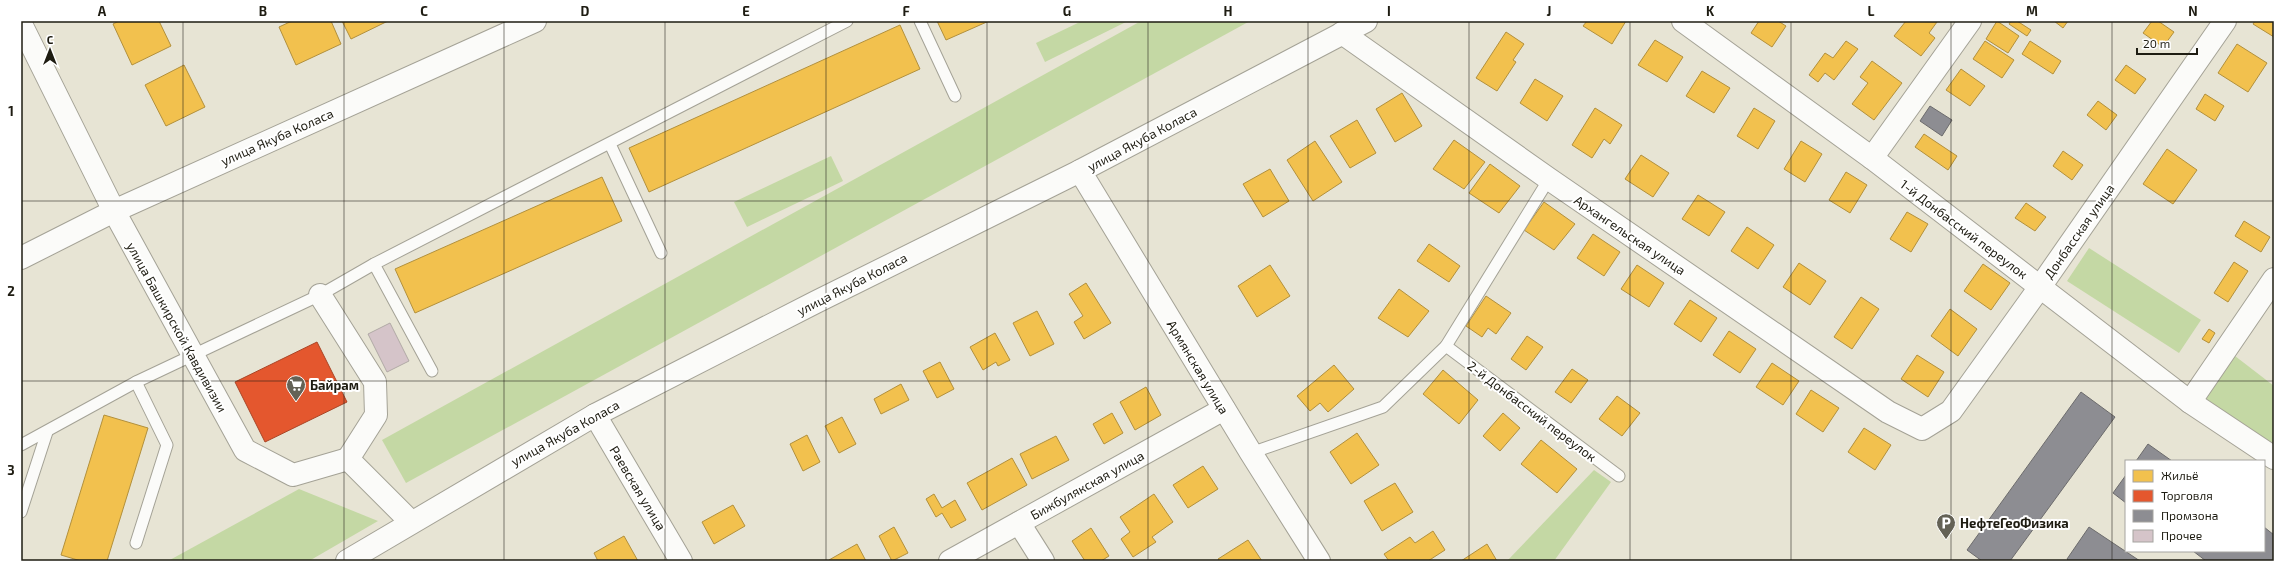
<svg xmlns="http://www.w3.org/2000/svg" width="2295" height="582" font-family="'Exo 2',sans-serif">
  <style>
    .green { fill: #c4d8a4 }
    .homes { fill: #f2c14e; stroke: #b2903c }
    .shops { fill: #e4572e; stroke: #a94526 }
    .industry { fill: #8d8d92; stroke: #6c6b6c }
    .building { fill: #d5c4c9; stroke: #b1aaa6 }
    .lines { fill: none; stroke-linecap: round; stroke-linejoin: round }
    .lane-casing { stroke: #a4a296; stroke-width: 13 }
    .street-casing { stroke: #a4a296; stroke-width: 24 }
    .lane { stroke: #fbfbf9; stroke-width: 11 }
    .street { stroke: #fbfbf9; stroke-width: 22 }
    .grid { fill: none; stroke: #1e1c12; stroke-width: 1; stroke-opacity: 0.55 }
    .labels { text-anchor: middle; stroke-width: 4; stroke-linejoin: round; paint-order: stroke }
    .street-label { font-size: 13px; fill: #1e1c12; stroke: #fff }
    .poi-label { font-size: 13px; font-weight: bold; fill: #1e1c12; stroke: #fff; text-anchor: start }
    .neatline { fill: none; stroke: #1e1c12; stroke-width: 1.5 }
    .grid-label { font-size: 13px; text-anchor: middle; font-weight: bold; fill: #1e1c12 }
  </style>
  <rect width="100%" height="100%" fill="#e7e4d4"/>
  <g class="green">
    <polygon points="1082,21 1128,21 1045,62 1036,43"/>
    <polygon points="1141,21 1250,21 406,483 382,440"/>
    <polygon points="831,156 843,181 747,227 734,202"/>
    <polygon points="2089,248 2201,320 2179,353 2067,281"/>
    <polygon points="2235,356 2274,386 2274,452 2198,402"/>
    <polygon points="1594,470 1611,482 1554,561 1507,561"/>
    <polygon points="299,489 378,521 309,561 168,561"/>
  </g>
  <g class="homes">
    <polygon points="119,21 159,21 171,46 132,65 113,24"/>
    <polygon points="292,21 331,21 341,44 296,65 279,27"/>
    <polygon points="342,21 388,21 351,39"/>
    <polygon points="937,21 989,21 946,40"/>
    <polygon points="1587,21 1626,21 1612,44 1583,26"/>
    <polygon points="1759,21 1778,21 1786,26 1772,47 1751,33"/>
    <polygon points="1906,21 1937,22 1929,33 1935,38 1921,56 1894,36"/>
    <polygon points="1997,21 2019,36 2008,53 1986,39"/>
    <polygon points="2011,21 2017,21 2031,30 2027,36 2009,24"/>
    <polygon points="2054,21 2068,21 2063,28"/>
    <polygon points="2152,21 2158,21 2174,32 2163,47 2143,33"/>
    <polygon points="2255,21 2274,21 2274,37 2253,24"/>
    <polygon points="900,25 920,69 649,192 629,148"/>
    <polygon points="1506,32 1524,44 1513,60 1516,62 1497,91 1476,78"/>
    <polygon points="1655,40 1683,57 1667,82 1638,65"/>
    <polygon points="1846,41 1858,49 1834,80 1825,73 1818,82 1809,75 1825,53 1833,58"/>
    <polygon points="1985,41 2014,60 2002,78 1973,59"/>
    <polygon points="2030,41 2061,61 2053,74 2022,54"/>
    <polygon points="2237,44 2267,63 2248,92 2218,73"/>
    <polygon points="1872,61 1902,83 1874,120 1852,104 1868,83 1860,77"/>
    <polygon points="184,65 205,107 166,126 145,85"/>
    <polygon points="2126,65 2146,79 2135,94 2115,80"/>
    <polygon points="1961,69 1985,86 1970,106 1946,90"/>
    <polygon points="1702,71 1730,88 1714,113 1686,96"/>
    <polygon points="1535,79 1563,96 1547,121 1520,103"/>
    <polygon points="1402,93 1422,126 1395,142 1376,109"/>
    <polygon points="2205,94 2224,106 2215,121 2196,109"/>
    <polygon points="2098,101 2117,115 2106,130 2087,115"/>
    <polygon points="1595,108 1622,125 1610,144 1604,139 1592,158 1572,145"/>
    <polygon points="1754,108 1775,121 1758,149 1737,136"/>
    <polygon points="1357,120 1376,153 1350,168 1330,136"/>
    <polygon points="1924,134 1957,156 1948,170 1915,147"/>
    <polygon points="1454,140 1485,162 1464,189 1433,169"/>
    <polygon points="1315,141 1342,182 1313,201 1287,160"/>
    <polygon points="1801,141 1822,154 1805,182 1784,169"/>
    <polygon points="2167,149 2197,170 2173,204 2143,184"/>
    <polygon points="2063,151 2083,165 2072,180 2053,166"/>
    <polygon points="1641,155 1669,173 1653,197 1625,179"/>
    <polygon points="1490,164 1520,186 1499,213 1469,193"/>
    <polygon points="1270,169 1289,201 1263,217 1243,184"/>
    <polygon points="1846,172 1867,185 1850,213 1829,200"/>
    <polygon points="602,177 622,221 415,313 395,269"/>
    <polygon points="1698,195 1725,212 1709,236 1682,219"/>
    <polygon points="1544,202 1575,224 1554,250 1524,230"/>
    <polygon points="2026,203 2046,217 2035,231 2015,218"/>
    <polygon points="1907,212 1928,224 1911,252 1890,239"/>
    <polygon points="2244,221 2270,237 2261,252 2235,236"/>
    <polygon points="1747,227 1774,245 1758,269 1731,251"/>
    <polygon points="1593,234 1620,252 1604,276 1577,258"/>
    <polygon points="1429,244 1460,266 1449,282 1417,261"/>
    <polygon points="2234,262 2248,271 2228,302 2214,293"/>
    <polygon points="1799,263 1826,281 1810,305 1783,287"/>
    <polygon points="1983,264 2010,283 1991,310 1964,291"/>
    <polygon points="1270,265 1290,296 1257,317 1238,286"/>
    <polygon points="1637,265 1664,283 1649,307 1621,289"/>
    <polygon points="1086,283 1111,323 1084,339 1074,322 1083,316 1069,294"/>
    <polygon points="1399,289 1429,311 1408,337 1378,318"/>
    <polygon points="1486,296 1511,313 1496,334 1488,328 1482,337 1466,326"/>
    <polygon points="1861,297 1879,309 1852,349 1834,337"/>
    <polygon points="1690,300 1717,318 1701,342 1674,324"/>
    <polygon points="1950,309 1977,329 1958,356 1931,336"/>
    <polygon points="1037,311 1054,344 1030,356 1013,323"/>
    <polygon points="2209,329 2215,333 2209,343 2202,339"/>
    <polygon points="1729,331 1756,349 1740,373 1713,355"/>
    <polygon points="995,333 1010,360 998,366 996,362 983,370 970,347"/>
    <polygon points="1527,336 1543,347 1526,370 1511,359"/>
    <polygon points="1917,355 1944,372 1928,397 1901,379"/>
    <polygon points="940,362 954,389 937,398 923,371"/>
    <polygon points="1772,363 1799,381 1783,405 1756,387"/>
    <polygon points="1334,365 1354,389 1328,412 1320,403 1310,411 1297,396"/>
    <polygon points="1572,369 1588,380 1571,403 1555,392"/>
    <polygon points="1443,370 1478,400 1459,424 1423,394"/>
    <polygon points="901,384 909,400 881,414 874,399"/>
    <polygon points="1146,387 1161,415 1135,430 1120,402"/>
    <polygon points="1811,390 1839,408 1823,432 1796,414"/>
    <polygon points="1617,396 1640,413 1622,436 1599,419"/>
    <polygon points="1112,413 1123,433 1104,444 1093,424"/>
    <polygon points="1503,413 1520,428 1500,451 1483,436"/>
    <polygon points="104,415 148,428 107,561 81,561 61,555"/>
    <polygon points="842,417 856,444 839,453 825,426"/>
    <polygon points="1864,428 1891,445 1875,470 1848,452"/>
    <polygon points="1357,433 1379,465 1351,484 1330,452"/>
    <polygon points="807,435 820,462 803,471 790,444"/>
    <polygon points="1056,436 1069,460 1032,479 1020,454"/>
    <polygon points="1541,440 1577,469 1557,493 1521,464"/>
    <polygon points="1012,458 1027,485 982,510 967,483"/>
    <polygon points="1203,466 1218,489 1188,508 1173,485"/>
    <polygon points="1395,483 1413,512 1382,531 1364,501"/>
    <polygon points="934,494 942,508 955,500 966,520 951,528 942,513 936,517 926,499"/>
    <polygon points="1154,494 1173,522 1152,537 1156,542 1133,557 1121,539 1130,532 1120,517"/>
    <polygon points="733,505 745,526 714,544 702,522"/>
    <polygon points="894,527 908,553 892,561 879,536"/>
    <polygon points="1091,528 1109,556 1101,561 1085,561 1072,541"/>
    <polygon points="1433,531 1445,550 1428,561 1389,561 1384,554 1410,537 1415,543"/>
    <polygon points="624,536 638,561 598,561 594,553"/>
    <polygon points="1248,540 1262,561 1219,561 1218,559"/>
    <polygon points="857,544 866,561 830,561 829,560"/>
    <polygon points="1487,544 1497,561 1461,561"/>
  </g>
  <polygon class="shops" points="317,342 347,402 265,442 235,382"/>
  <g class="industry">
    <polygon points="1930,106 1952,120 1942,136 1920,121"/>
    <polygon points="2081,392 2115,417 2010,561 1982,561 1967,550"/>
    <polygon points="2148,444 2172,461 2136,461"/>
    <polygon points="2126,475 2126,503 2113,493"/>
    <polygon points="2089,527 2140,561 2069,561 2067,559"/>
    <polygon points="2264,527 2274,535 2274,561 2206,561 2193,551 2264,551"/>
  </g>
  <polygon class="building" points="390,323 409,361 387,372 368,334"/>
  <g class="lines">
    <g class="lane-casing">
      <g id="lane">
        <polyline points="920,21 955,96"/>
        <polyline points="610,144 661,253"/>
        <polyline points="374,264 432,371"/>
        <polyline points="1446,346 1549,179"/>
        <polyline points="136,382 167,445 136,543"/>
        <polyline points="21,445 136,382 320,295 374,264 847,21"/>
        <polyline points="1251,453 1383,407 1446,346 1619,476"/>
        <polyline points="21,512 47,432"/>
      </g>
    </g>
    <g class="street-casing">
      <g id="street">
        <polyline points="1683,21 1872,158 2190,402 2274,458"/>
        <polyline points="21,24 114,211 245,450 293,475 348,459 411,522"/>
        <polyline points="1342,33 1549,179 1888,412 1922,429 1951,411 2040,287 2225,21"/>
        <polyline points="1872,158 1970,21"/>
        <polyline points="1080,171 1251,453 1319,561"/>
        <polyline points="21,258 114,211 535,21"/>
        <polyline points="320,295 375,382 376,415 348,459"/>
        <polyline points="2190,402 2274,279"/>
        <polyline points="595,415 681,561"/>
        <polyline points="1019,523 1043,561"/>
        <polyline points="347,561 595,415 816,302 1080,171 1366,21"/>
        <polyline points="950,561 1224,409"/>
      </g>
    </g>
    <use href="#lane" class="lane"/>
    <use href="#street" class="street"/>
  </g>
  <path class="grid" d="M183,21v540M344,21v540M504,21v540M665,21v540M826,21v540M987,21v540M1148,21v540M1308,21v540M1469,21v540M1630,21v540M1791,21v540M1951,21v540M2112,21v540M21,201h2253M21,381h2253"/>
  <defs>
    <g id="supermarket-pin" transform="scale(1)"><path d="M0 17L-7.5 6A9.5 9.5 0 1 1 7.5 6Z" fill="#646256" stroke="#fff"/><path d="M-6-5.5h2.5l.6 2H6L4.5 2H-2.5L-4.4-4H-6ZM-1.5 3.2a1.3 1.3 0 1 0 .1 0ZM3 3.2a1.3 1.3 0 1 0 .1 0Z" fill="#fff"/></g>
    <g id="parking-pin" transform="scale(1)"><path d="M0 17L-7.5 6A9.5 9.5 0 1 1 7.5 6Z" fill="#646256" stroke="#fff"/><path d="M-3.5-5.5H1a3.5 3.5 0 0 1 0 7H-1V5.5H-3.5ZM-1-3.4V-.6H.8a1.4 1.4 0 0 0 0-2.8Z" fill="#fff"/></g>
  </defs>
  <g fill-rule="evenodd">
    <use href="#supermarket-pin" x="296" y="385"/>
    <use href="#parking-pin" x="1946" y="523"/>
  </g>
  <g class="labels">
    <g class="street-label">
      <text transform="translate(277 137) rotate(-24)" y="5">улица Якуба Коласа</text>
      <text transform="translate(1142 139) rotate(-28)" y="5">улица Якуба Коласа</text>
      <text transform="translate(1964 229) rotate(37)" y="5">1-й Донбасский переулок</text>
      <text transform="translate(2079 231) rotate(-55)" y="5">Донбасская улица</text>
      <text transform="translate(1630 235) rotate(34)" y="5">Архангельская улица</text>
      <text transform="translate(852 284) rotate(-27)" y="5">улица Якуба Коласа</text>
      <text transform="translate(177 327) rotate(61)" y="5">улица Башкирской Кавдивизии</text>
      <text transform="translate(1198 367) rotate(59)" y="5">Армянская улица</text>
      <text transform="translate(1532 411) rotate(37)" y="5">2-й Донбасский переулок</text>
      <text transform="translate(565 433) rotate(-29)" y="5">улица Якуба Коласа</text>
      <text transform="translate(1087 485) rotate(-29)" y="5">Бижбулякская улица</text>
      <text transform="translate(638 488) rotate(59)" y="5">Раевская улица</text>
    </g>
    <g class="poi-label">
      <text x="310" y="390">Байрам</text>
      <text x="1960" y="528">НефтеГеоФизика</text>
    </g>
  </g>
  <rect width="2295" height="582" fill="none" stroke="#ffffff" stroke-width="44"/>
  <rect x="2125" y="460" width="140" height="92" fill="#ffffff" stroke="#a5a4a0"/>
  <rect x="2133" y="470" width="20" height="12" fill="#f2c14e" stroke="#a5a4a0"/>
  <text x="2161" y="480" font-size="12" fill="#1e1c12">Жильё</text>
  <rect x="2133" y="490" width="20" height="12" fill="#e4572e" stroke="#a5a4a0"/>
  <text x="2161" y="500" font-size="12" fill="#1e1c12">Торговля</text>
  <rect x="2133" y="510" width="20" height="12" fill="#8d8d92" stroke="#a5a4a0"/>
  <text x="2161" y="520" font-size="12" fill="#1e1c12">Промзона</text>
  <rect x="2133" y="530" width="20" height="12" fill="#d5c4c9" stroke="#a5a4a0"/>
  <text x="2161" y="540" font-size="12" fill="#1e1c12">Прочее</text>
  <g transform="translate(50 50)" stroke="#ffffff" stroke-width="3" paint-order="stroke">
  <path d="M0-3L7 15L0 10L-7 15Z" fill="#1e1c12"/>
  <text y="-6" font-size="11" font-weight="bold" text-anchor="middle" fill="#1e1c12">С</text>
  </g>
  <path d="M2137 48v6h60v-6" fill="none" stroke="#1e1c12" stroke-width="2"/>
  <text x="2143" y="48" font-size="12" fill="#1e1c12" stroke="#ffffff" stroke-width="3" paint-order="stroke">20 m</text>
  <rect x="22" y="22" width="2251" height="538" class="neatline"/>
  <g class="grid-label">
    <text x="102" y="16">A</text>
    <text x="263" y="16">B</text>
    <text x="424" y="16">C</text>
    <text x="585" y="16">D</text>
    <text x="746" y="16">E</text>
    <text x="906" y="16">F</text>
    <text x="1067" y="16">G</text>
    <text x="1228" y="16">H</text>
    <text x="1389" y="16">I</text>
    <text x="1549" y="16">J</text>
    <text x="1710" y="16">K</text>
    <text x="1871" y="16">L</text>
    <text x="2032" y="16">M</text>
    <text x="2193" y="16">N</text>
    <text x="11" y="116">1</text>
    <text x="11" y="296">2</text>
    <text x="11" y="475">3</text>
  </g>
</svg>
